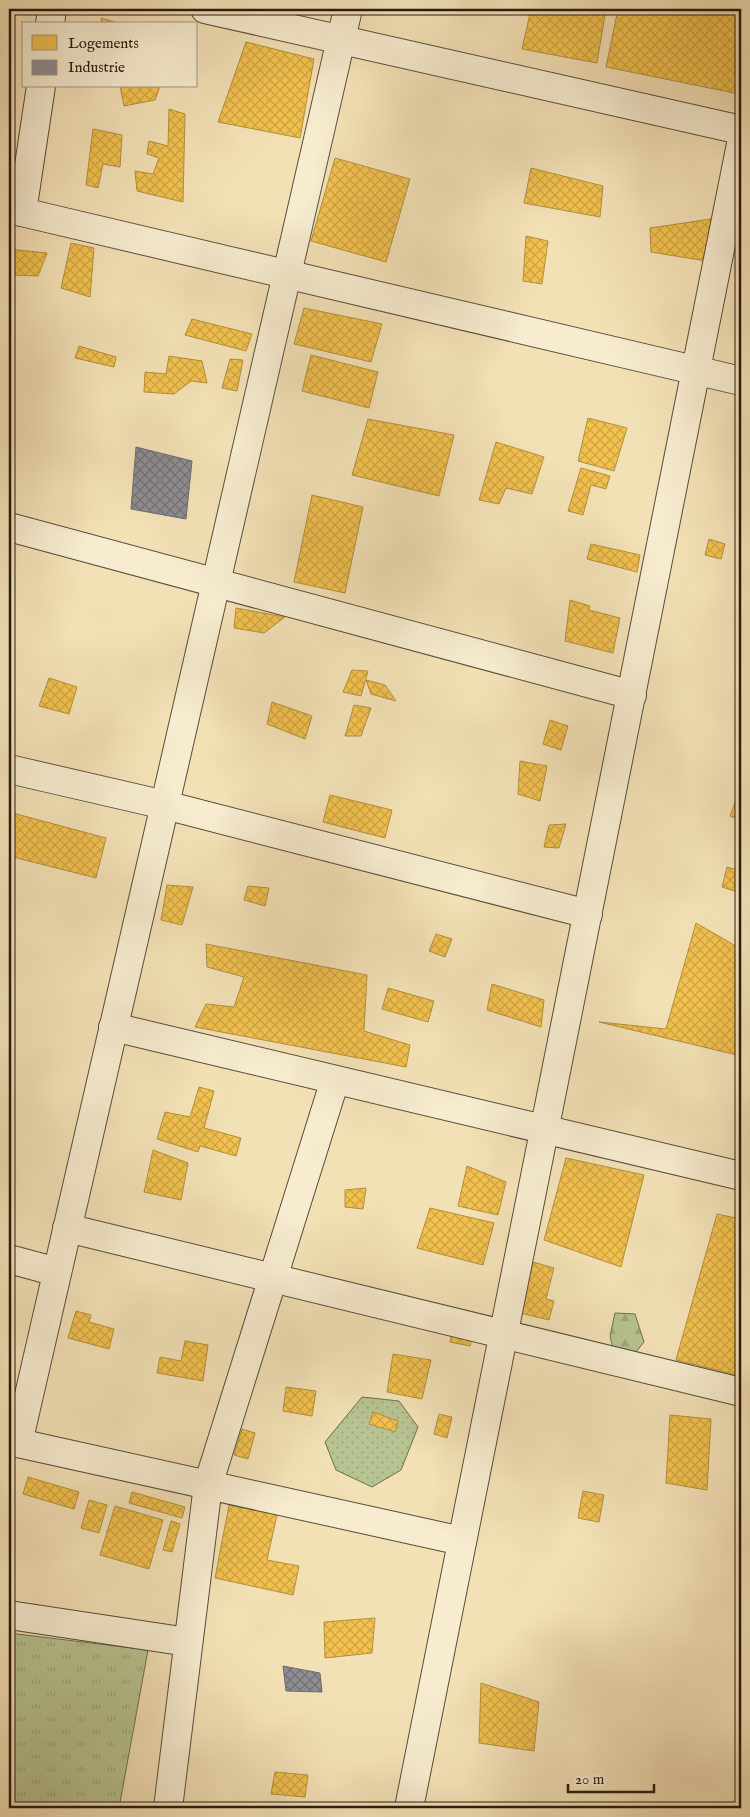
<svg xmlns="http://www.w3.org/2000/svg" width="750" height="1817" font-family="'IM FELL English',serif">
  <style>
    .grass { fill: url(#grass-tufts); stroke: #6e6f52 }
    .forest { fill: url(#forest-firs); stroke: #6e6f52 }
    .garden { fill: url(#garden-dots); stroke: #6e6f52 }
    .homes { fill: url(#homes-cross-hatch); stroke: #b48f3c }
    .industry { fill: url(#industry-cross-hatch); stroke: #6e6b6c }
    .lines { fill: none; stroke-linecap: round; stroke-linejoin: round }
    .minor-casing { stroke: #584c3b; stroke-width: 30 }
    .minor { stroke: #f7ecd0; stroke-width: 28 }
  </style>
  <defs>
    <pattern id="grass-tufts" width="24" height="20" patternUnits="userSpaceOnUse" patternTransform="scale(1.25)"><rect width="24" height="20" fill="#b7c391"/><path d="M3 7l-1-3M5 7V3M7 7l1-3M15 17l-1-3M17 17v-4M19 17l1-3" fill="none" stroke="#9da77c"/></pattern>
    <pattern id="forest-firs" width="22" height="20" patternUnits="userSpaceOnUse" patternTransform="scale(1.25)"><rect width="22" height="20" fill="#b7c391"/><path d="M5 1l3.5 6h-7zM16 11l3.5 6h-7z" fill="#9da77c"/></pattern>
    <pattern id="garden-dots" width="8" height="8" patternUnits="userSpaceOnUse" patternTransform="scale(1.25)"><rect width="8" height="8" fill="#b7c391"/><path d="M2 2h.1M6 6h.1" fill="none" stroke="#9da77c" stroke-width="1.8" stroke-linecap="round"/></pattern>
    <pattern id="homes-cross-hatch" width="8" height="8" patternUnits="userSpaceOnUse" patternTransform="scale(1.25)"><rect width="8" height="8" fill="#f2c14e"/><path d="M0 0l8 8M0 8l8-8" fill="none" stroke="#cfa543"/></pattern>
    <pattern id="industry-cross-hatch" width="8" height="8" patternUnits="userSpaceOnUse" patternTransform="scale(1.25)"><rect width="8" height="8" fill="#8d8d92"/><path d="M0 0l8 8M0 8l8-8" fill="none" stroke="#737276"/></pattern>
  </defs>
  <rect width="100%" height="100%" fill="#f3e1b6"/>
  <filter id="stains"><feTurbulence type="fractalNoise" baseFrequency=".004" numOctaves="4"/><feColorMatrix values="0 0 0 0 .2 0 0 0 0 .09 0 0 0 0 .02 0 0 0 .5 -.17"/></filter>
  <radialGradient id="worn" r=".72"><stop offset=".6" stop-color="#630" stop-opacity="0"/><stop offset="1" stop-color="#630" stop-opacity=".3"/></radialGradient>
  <polygon class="grass" points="9,1633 148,1650 119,1808 9,1808"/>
  <polygon class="forest" points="615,1313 635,1314 644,1342 631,1358 614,1353 610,1336"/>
  <polygon class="garden" points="362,1397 399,1401 418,1427 401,1470 372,1487 336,1470 325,1442"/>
  <g class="homes">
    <polygon points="531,9 606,9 597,63 522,49"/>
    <polygon points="618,9 741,9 741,80 739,94 606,67"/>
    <polygon points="101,18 121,24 102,24"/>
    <polygon points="246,42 314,59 300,138 218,122"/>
    <polygon points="120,86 160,86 155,100 124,106"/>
    <polygon points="169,109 185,114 183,202 137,191 135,171 153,174 159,158 147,154 149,141 168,146"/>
    <polygon points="93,129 122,135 120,167 103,164 98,188 86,185"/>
    <polygon points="335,158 410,179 386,262 311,241"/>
    <polygon points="531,168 603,186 600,217 524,203"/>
    <polygon points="711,219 706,261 651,252 650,228"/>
    <polygon points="526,236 548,241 542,284 523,281"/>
    <polygon points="71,243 94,248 90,297 61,288"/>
    <polygon points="9,249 47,253 38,276 9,275"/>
    <polygon points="304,308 382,324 371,362 294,344"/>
    <polygon points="192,319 252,334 246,351 185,335"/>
    <polygon points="79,346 116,357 114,367 75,358"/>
    <polygon points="311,355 378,372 369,408 302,391"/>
    <polygon points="169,356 202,361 207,383 191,381 174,394 144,392 145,372 166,374"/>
    <polygon points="230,359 243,360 237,391 222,388"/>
    <polygon points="588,418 627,428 614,471 578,461"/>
    <polygon points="368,419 454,435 439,496 352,475"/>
    <polygon points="496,442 544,457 532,494 506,488 499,504 479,500"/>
    <polygon points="581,468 610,476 606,489 591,485 583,515 568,511"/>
    <polygon points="312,495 363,507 345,593 294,582"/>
    <polygon points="709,539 725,544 721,559 705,555"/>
    <polygon points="591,544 640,555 637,572 587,559"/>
    <polygon points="570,600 590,606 589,610 620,618 613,653 565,641"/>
    <polygon points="236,608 285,617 264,633 234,628"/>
    <polygon points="352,670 368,671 361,696 343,692"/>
    <polygon points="49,678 77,687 69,714 39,706"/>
    <polygon points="366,680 385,685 396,701 371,694"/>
    <polygon points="272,702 312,716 305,739 267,724"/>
    <polygon points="354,705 371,708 361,736 345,736"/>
    <polygon points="550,720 568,726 561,750 543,744"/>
    <polygon points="520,761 547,766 540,801 518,794"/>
    <polygon points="741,786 741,820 730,816"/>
    <polygon points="330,795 392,810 385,838 323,822"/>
    <polygon points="9,812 106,838 96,878 9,856"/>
    <polygon points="566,824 559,848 544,847 549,825"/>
    <polygon points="727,867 741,871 741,893 722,887"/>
    <polygon points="167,885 193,887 182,925 161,920"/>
    <polygon points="248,886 269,888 265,906 244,900"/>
    <polygon points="696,923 741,949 741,1056 599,1022 666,1029"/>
    <polygon points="436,934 452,939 445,957 429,951"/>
    <polygon points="206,944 367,975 364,1031 410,1045 406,1067 195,1027 206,1004 234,1007 244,977 207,967"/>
    <polygon points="492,984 544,1000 541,1027 487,1010"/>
    <polygon points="388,988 434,1001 428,1022 382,1009"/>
    <polygon points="199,1087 214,1091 204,1128 241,1138 236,1156 200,1146 198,1152 157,1139 165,1112 190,1117"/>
    <polygon points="153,1150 188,1163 181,1200 144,1192"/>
    <polygon points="566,1158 644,1175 621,1267 544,1240"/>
    <polygon points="467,1166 506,1182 498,1215 458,1206"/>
    <polygon points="366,1188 363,1209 345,1207 345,1190"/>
    <polygon points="430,1208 494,1223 483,1265 417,1248"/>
    <polygon points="717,1214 741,1219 741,1376 676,1360"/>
    <polygon points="533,1262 554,1268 546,1299 554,1301 549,1320 520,1313"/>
    <polygon points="76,1311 91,1315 89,1322 114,1329 109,1349 68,1338"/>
    <polygon points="453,1327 474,1331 470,1346 450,1342"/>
    <polygon points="185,1341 208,1345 203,1381 157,1373 160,1357 181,1361"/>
    <polygon points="393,1354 431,1360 422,1399 387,1392"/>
    <polygon points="286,1387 316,1391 312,1416 283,1411"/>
    <polygon points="373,1412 398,1421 395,1432 369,1424"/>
    <polygon points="439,1414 452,1417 447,1438 434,1434"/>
    <polygon points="670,1415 711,1419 707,1490 666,1483"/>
    <polygon points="242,1429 255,1433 248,1459 234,1455"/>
    <polygon points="28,1477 79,1492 74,1509 23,1494"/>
    <polygon points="583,1491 604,1495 599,1522 578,1518"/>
    <polygon points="132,1492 185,1507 182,1518 129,1503"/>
    <polygon points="89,1500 107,1505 99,1533 81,1528"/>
    <polygon points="229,1505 277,1515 267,1560 299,1566 293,1595 215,1578"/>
    <polygon points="115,1506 163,1520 149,1569 100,1555"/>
    <polygon points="171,1521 180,1524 172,1552 163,1550"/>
    <polygon points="375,1618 372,1653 325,1658 324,1622"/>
    <polygon points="481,1683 539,1702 534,1751 479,1743"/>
    <polygon points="275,1772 308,1775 305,1797 271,1794"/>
  </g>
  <g class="industry">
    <polygon points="136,447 192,461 186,519 131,509"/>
    <polygon points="283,1666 320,1673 322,1692 286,1691"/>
  </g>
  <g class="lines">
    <g class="minor-casing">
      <g id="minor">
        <polyline points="205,9 741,130"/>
        <polyline points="50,24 52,9"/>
        <polyline points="9,209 741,381"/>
        <polyline points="22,212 41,86"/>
        <polyline points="9,527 632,695"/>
        <polyline points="9,769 165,805 588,914"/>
        <polyline points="113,1027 741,1176"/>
        <polyline points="67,1228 741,1392"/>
        <polyline points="9,1259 57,1272"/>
        <polyline points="9,1441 462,1541"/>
        <polyline points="18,1443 348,9"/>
        <polyline points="9,1615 188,1642"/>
        <polyline points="168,1808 208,1485 335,1080"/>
        <polyline points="409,1808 741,144"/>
      </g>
    </g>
    <use href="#minor" class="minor"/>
  </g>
  <rect width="750" height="1817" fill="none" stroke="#f3e1b6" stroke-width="30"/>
  <rect x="10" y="10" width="730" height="1797" fill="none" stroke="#241b12" stroke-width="2.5"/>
  <rect x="15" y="15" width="720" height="1787" fill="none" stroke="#241b12"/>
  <rect x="22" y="22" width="175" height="65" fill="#f7ecd0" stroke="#a39884"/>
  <rect x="32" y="35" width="25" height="15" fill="#f2c14e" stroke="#a39884"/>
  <text x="68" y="48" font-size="15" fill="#241b12">Logements</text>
  <rect x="32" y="60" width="25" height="15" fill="#8d8d92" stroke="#a39884"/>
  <text x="68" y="72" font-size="15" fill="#241b12">Industrie</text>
  <path d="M568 1784v8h86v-8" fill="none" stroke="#241b12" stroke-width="2.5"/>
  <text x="575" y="1784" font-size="15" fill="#241b12" stroke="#f7ecd0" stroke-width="4" paint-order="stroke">20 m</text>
  <rect width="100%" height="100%" filter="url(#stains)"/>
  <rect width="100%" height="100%" fill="url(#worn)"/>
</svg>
